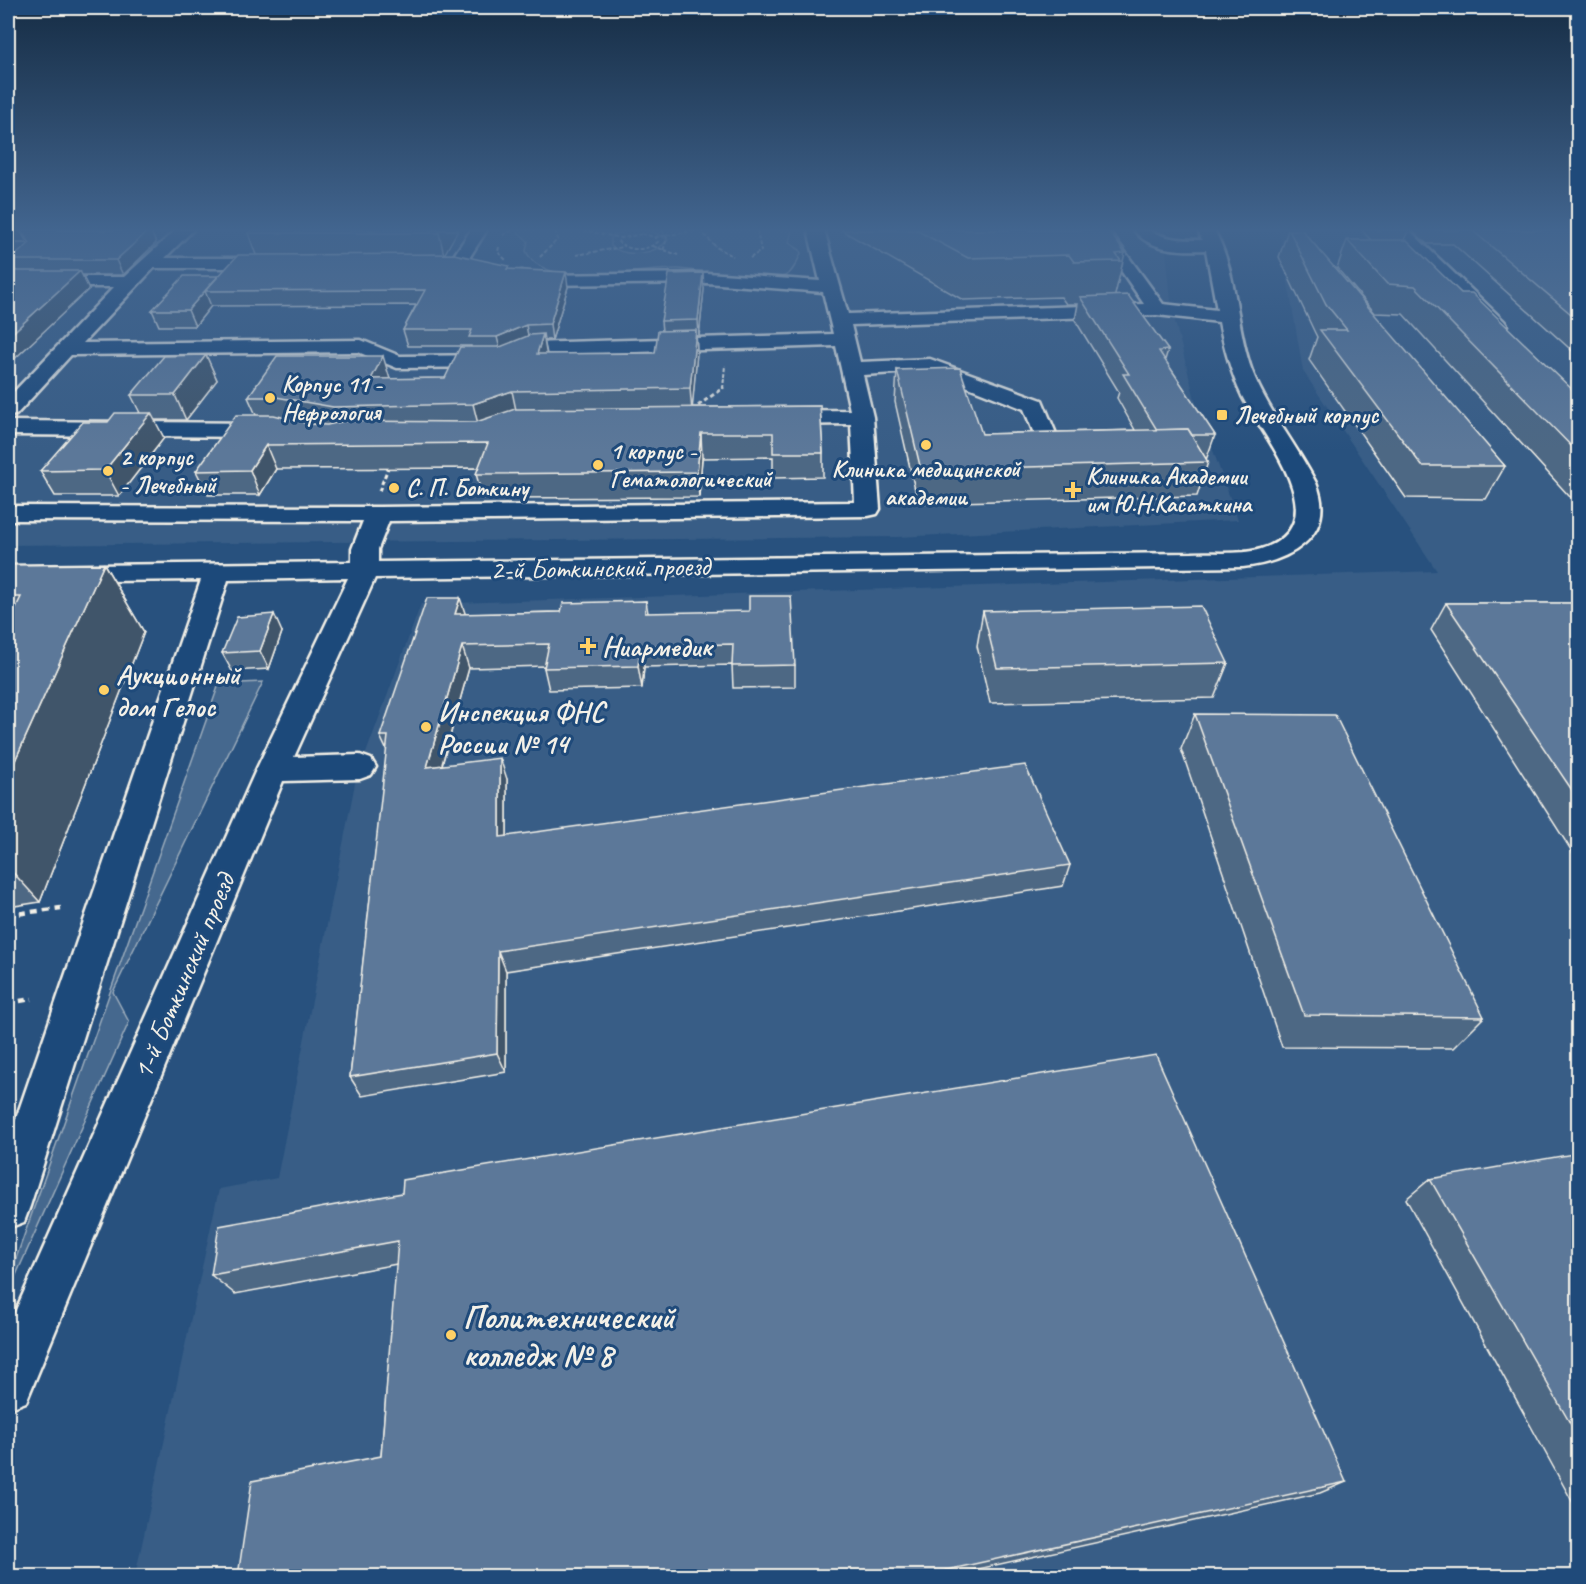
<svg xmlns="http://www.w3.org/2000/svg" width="1586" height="1584" font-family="Caveat,sans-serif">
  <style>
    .built { fill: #375d86 }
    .green { fill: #45688e; stroke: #9cacbb; stroke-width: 1.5 }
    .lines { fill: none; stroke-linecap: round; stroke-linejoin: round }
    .minor-casing { stroke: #f4f1e8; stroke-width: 5 }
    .path-far2 { stroke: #f4f1e8; stroke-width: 2; stroke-dasharray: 4 2; stroke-linecap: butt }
    .path-far1 { stroke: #f4f1e8; stroke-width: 3; stroke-dasharray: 4.5 3; stroke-linecap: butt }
    .path { stroke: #f4f1e8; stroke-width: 4.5; stroke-dasharray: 7 5; stroke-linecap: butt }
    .minor { fill: #1f4a7a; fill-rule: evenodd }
    .wall { fill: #4e6784; stroke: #f4f1e8; stroke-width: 1.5 }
    .shaded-wall { fill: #40546b; stroke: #f4f1e8; stroke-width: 1.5 }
    .building { fill: #5b7899; stroke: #f4f1e8; stroke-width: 1.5 }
    .poi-dot { fill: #ffd166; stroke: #1f4a7a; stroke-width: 2 }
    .labels { text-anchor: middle; stroke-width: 6; stroke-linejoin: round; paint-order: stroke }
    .far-poi-label { font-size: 24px; font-weight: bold; fill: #f4f1e8; stroke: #1f4a7a; text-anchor: start }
    .street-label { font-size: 28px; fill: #f4f1e8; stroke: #1f4a7a }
    .poi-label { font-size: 28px; font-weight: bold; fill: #f4f1e8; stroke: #1f4a7a; text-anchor: start }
    .near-poi-label { font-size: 33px; font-weight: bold; fill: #f4f1e8; stroke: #1f4a7a; text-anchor: start }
  </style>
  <rect width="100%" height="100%" fill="#28517e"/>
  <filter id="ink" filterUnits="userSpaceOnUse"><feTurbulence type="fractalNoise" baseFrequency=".0167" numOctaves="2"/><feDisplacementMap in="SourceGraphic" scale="12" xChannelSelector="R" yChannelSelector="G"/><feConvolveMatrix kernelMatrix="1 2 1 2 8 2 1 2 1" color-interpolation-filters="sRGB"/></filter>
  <g filter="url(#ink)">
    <g class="built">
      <polygon points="8,230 1164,230 1172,310 1196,403 1238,520 898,537 8,545"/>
      <polygon points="1279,230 1578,230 1578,1576 135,1576 219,1189 277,1178 355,783 421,604 1437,571 1303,371"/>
    </g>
    <g class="green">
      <path d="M518,230h110l-17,6v10c15,12 44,9 57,-6l-14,-8 -16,-2h154l-3,13 11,7 1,4c-4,7 -8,19 -16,22 -25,8 -79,-5 -106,-7 -36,-2 -135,24 -153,-18l2,-10 -10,-9z"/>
      <polygon points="263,682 113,992 129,1022 8,1293 8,1281 219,684"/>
    </g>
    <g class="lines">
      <g class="minor-casing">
        <g id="minor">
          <path d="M176,230h17l-28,28h111l6,1 3,4 -3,4 -6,1h-122l-71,75 278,-3 39,16 101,-1 29,-12 303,-9 -10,-42 -116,-9 -166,2 -25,-5 -3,-4 3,-4 6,-1 19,4 166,-2 113,8 -12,-51h16l24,84 296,-10 -51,-74h16l54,74 54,6 -11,-60c-23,1 -57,1 -72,-20 19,-1 21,5 38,8 10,2 20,2 30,2l-4,-10h16c24,42 21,95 38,141 16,40 44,73 64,112 22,53 -27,79 -73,84l-868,11 -81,179 66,-2 11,4 5,8 -5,8 -11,4 -77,2 -257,621 -18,7v-81l248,-558 92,-192 -120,2 -198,626 -6,16 -16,6v-86l193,-562 -193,2v-16l344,-4v-13l11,-28 -355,-1v-14l371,1 476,-5 -4,-78 -74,1 -8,-2 -3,-5 3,-5 8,-2 73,-1 -14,-64 -302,9 -29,12 -108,1 -39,-16 -287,3 -55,60 -8,1v-18l106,-111h-106v-10h116zM1157,315l62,7c5,25 12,51 23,74 21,41 98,128 19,153 -21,6 -47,3 -69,4l-814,9v-13l11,-28 479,-5 9,-2 3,-5 -7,-92 -10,-42 65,-4 96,38 18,44 8,2 8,-2 4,-5 -20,-48 -112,-41 -70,3 -9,-37z"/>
          <polygon points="471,230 487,230 464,266 420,267 414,266 411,262 414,258 453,257"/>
          <polygon points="1392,230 1409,230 1504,321 1507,325 1504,329 1490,329"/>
          <polygon points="68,231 74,232 76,236 74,240 8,242 8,232"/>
          <polygon points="8,421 269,423 277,425 280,430 277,435 269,437 8,435"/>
        </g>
      </g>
      <g class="path-far2">
        <polyline points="583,230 621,238"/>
        <polyline points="662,230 667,238 663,251"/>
        <polyline points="700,230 716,247 733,256"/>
        <path d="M642,234l13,3 3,5c-13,9 -27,10 -40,0l3,-4z"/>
        <polyline points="503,235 513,230"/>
        <polyline points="655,237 701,230"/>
        <polyline points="653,246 678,255"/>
        <polyline points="499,247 498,252 506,260"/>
        <polyline points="576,255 623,247"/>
        <polyline points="540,257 558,239 555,230"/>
        <polyline points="750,258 761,251 757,230"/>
        <polyline points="723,389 725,365"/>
      </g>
      <g class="path-far1">
        <polyline points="692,410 724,387"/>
        <polyline points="379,491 388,468"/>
      </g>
      <g class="path">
        <polyline points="8,915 61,908"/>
        <polyline points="8,1003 32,999"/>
      </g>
      <use href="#minor" class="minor"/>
    </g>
    <g class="wall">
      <polygon points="20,230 150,230 156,243 123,275 82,275 89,289 16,271 10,260 28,245"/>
      <polygon points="251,230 458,230 444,254 509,270 568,287 552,340 544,340 547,354 655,353 662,331 661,321 704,289 699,336 696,336 697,352 692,407 820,406 823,453 823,477 773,478 773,457 702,458 699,497 483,498 476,474 479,468 276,469 260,495 208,495 196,471 256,415 248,397 390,379 445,378 471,347 471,346 408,346 403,330 416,305 211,306 195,326 159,326 152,310 219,276 256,255 248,233"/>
      <polygon points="841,230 1108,230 1125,253 1115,295 1168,350 1165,360 1215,435 1206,460 1208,462 1197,496 918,503 895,402 897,370 982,434 1135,430 1117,398 1119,392 1075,320 1078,304 1066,304 1061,297 963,300"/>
      <polygon points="1288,230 1505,466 1486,499 1406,498 1309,360 1317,337 1315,333 1279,257"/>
      <polygon points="1361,230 1409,230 1404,240 1461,293 1578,395 1578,497 1570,497 1403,314 1375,313 1337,268 1347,240 1371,240"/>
      <polygon points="1412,230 1578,230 1578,356 1453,244 1427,244"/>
      <polygon points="206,355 217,380 186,420 154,420 164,438 119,496 55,496 40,471 108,422 140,413 131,395"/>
      <polygon points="104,564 144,632 40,902 8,907 8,565"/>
      <polygon points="646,601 648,613 795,665 795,687 733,688 732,665 644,667 642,688 549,690 544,668 545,666 469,668 442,765 507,779 507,837 1070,865 1063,886 506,971 506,1072 362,1096 350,1077 387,751 380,736 465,614 561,612"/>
      <polygon points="1446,603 1578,603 1578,861 1431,630"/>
      <polygon points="983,611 1228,663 1214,698 990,703 977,646"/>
      <polygon points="282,632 269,669 232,671 222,653"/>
      <polygon points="1195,714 1484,1017 1453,1048 1282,1047 1181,749"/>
      <polygon points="1578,1163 1578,1512 1406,1199 1430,1179"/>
      <polygon points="402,1193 1346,1482 1320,1493 946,1576 238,1576 381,1456 397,1264 235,1294 211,1275"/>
    </g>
    <g class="shaded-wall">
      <polygon points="149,230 150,230 156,243 123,275 116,260"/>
      <polygon points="440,230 458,230 444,255 439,233"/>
      <polygon points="80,271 89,289 8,365 8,337"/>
      <polygon points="566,272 568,287 552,340 550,324"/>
      <polygon points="703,273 704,289 699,336 698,320"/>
      <polygon points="218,276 205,291 211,306 195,326 188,310"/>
      <polygon points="526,325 529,341 501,353 497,337"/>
      <polygon points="696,330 697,352 692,412 690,388"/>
      <polygon points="543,334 547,357 537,354"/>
      <polygon points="206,355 217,380 186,420 175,395"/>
      <polygon points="383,356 390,379 371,379"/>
      <polygon points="512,391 517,415 479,428 473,404"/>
      <polygon points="151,413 164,438 119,496 105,470"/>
      <polygon points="701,433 702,458 699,497 697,472"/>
      <polygon points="266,445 276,469 260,495 250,470"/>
      <polygon points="104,564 144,632 40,902 8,867 8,776"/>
      <polygon points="460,598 467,619 455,614"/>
      <polygon points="274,614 282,632 269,669 260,651"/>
      <polygon points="462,646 469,668 435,789 427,767"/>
      <polygon points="641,646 644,667 642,688 638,666"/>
      <polygon points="500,758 507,779 507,859 500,837"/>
      <polygon points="498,951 506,971 506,1072 497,1053"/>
    </g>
    <g class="building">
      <polygon points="20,230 149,230 116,260 10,260 30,243"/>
      <polygon points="251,230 440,230 439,233 248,233"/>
      <polygon points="916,230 1108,230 1125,253 1116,254 1121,261 1074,262 1069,255 968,258"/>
      <polygon points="1289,230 1302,230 1505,466 1422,466 1320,330 1347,330 1326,304"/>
      <polygon points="1472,230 1578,230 1578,320"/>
      <polygon points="1347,240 1407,240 1461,293 1472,293 1578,395 1578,453 1415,286 1387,284"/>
      <polygon points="454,254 509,266 507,269 566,272 550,324 526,325 497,337 469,337 472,330 403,330 425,290 205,291 238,255"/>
      <polygon points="8,271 80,271 8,337"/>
      <polygon points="703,273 698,320 661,321 669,274"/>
      <polygon points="184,276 218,276 188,310 152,310"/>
      <polygon points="1128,295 1168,350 1159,351 1215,435 1192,435 1188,429 1157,430 1123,374 1129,374 1080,297"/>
      <polygon points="696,330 690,388 512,391 473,404 333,407 276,397 248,397 277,356 383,356 371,379 445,378 460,347 500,347 530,335 543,334 537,354 655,353 658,331"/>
      <polygon points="206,355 175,395 131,395 164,356"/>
      <polygon points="960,368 982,434 1188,429 1208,462 921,470 897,370"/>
      <polygon points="820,406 823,453 773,453 773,433 701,433 697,472 476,474 488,443 266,445 250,470 196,471 236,415 274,415 309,424 327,425 345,421 476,422 515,409"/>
      <polygon points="115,413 151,413 105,470 40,471 83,422 108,422"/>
      <polygon points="104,564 8,776 8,624 21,597 8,597 8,565"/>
      <polygon points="749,596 791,596 795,665 732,666 733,644 641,646 638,666 544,668 549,644 462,646 427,767 500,758 500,837 1025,765 1070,865 498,951 497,1053 350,1077 388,736 380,736 427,598 460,598 455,614 561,612 563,603 646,601 645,613 749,611"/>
      <polygon points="1446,603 1578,603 1578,799"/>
      <polygon points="1201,606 1228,663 997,668 983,611"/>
      <polygon points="274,614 260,651 222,653 237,617"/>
      <polygon points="1195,714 1335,715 1484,1017 1304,1015"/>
      <polygon points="1156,1055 1346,1482 920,1576 238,1576 252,1481 381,1456 398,1241 211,1275 219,1226 402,1193 403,1180"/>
      <polygon points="1573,1154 1578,1163 1578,1437 1430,1179"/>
    </g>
  </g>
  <linearGradient id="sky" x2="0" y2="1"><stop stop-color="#162d45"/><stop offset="0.51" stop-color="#42658f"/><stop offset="1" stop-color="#42658f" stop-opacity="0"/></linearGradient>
  <rect width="1586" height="451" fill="url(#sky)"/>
  <g class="poi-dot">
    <circle cx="270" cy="398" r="6"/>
    <rect x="1216" y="409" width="12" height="12" rx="3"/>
    <circle cx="926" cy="445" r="6"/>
    <circle cx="598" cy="465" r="6"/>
    <circle cx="108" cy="471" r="6"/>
    <circle cx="394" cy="488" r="6"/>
    <path d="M1070 481h6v6h6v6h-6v6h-6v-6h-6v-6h6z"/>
    <path d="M585 637h6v6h6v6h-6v6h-6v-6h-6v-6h6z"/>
    <circle cx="104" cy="690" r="6"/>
    <circle cx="426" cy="727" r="6"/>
    <circle cx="451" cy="1335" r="6"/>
  </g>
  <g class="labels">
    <g class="far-poi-label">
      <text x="282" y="392">Корпус 11 -<tspan x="282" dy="28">Нефрология</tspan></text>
      <text x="1234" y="423">Лечебный корпус</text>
      <text x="610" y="459">1 корпус -<tspan x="610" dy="28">Гематологический</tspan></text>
      <text x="120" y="465">2 корпус<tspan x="120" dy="28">- Лечебный</tspan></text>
      <text x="926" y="477" text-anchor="middle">Клиника медицинской<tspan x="926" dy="28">академии</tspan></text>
      <text x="1086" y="484">Клиника Академии<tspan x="1086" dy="28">им Ю.Н.Касаткина</tspan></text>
      <text x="406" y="496">С. П. Боткину</text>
    </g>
    <g class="street-label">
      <text transform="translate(600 567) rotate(-1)" y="10">2-й Боткинский проезд</text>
      <text transform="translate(183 976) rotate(-67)" y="10">1-й Боткинский проезд</text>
    </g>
    <g class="poi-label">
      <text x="602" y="656">Ниармедик</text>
      <text x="116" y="684">Аукционный<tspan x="116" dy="32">дом Гелос</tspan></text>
      <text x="438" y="721">Инспекция ФНС<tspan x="438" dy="32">России № 14</tspan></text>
    </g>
    <g class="near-poi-label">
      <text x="463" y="1328">Политехнический<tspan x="463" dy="38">колледж № 8</tspan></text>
    </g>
  </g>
  <rect width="1586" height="1584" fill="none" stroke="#1f4a7a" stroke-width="30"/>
  <rect x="15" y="15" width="1556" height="1554" fill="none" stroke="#f4f1e8" stroke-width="2" filter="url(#ink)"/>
</svg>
